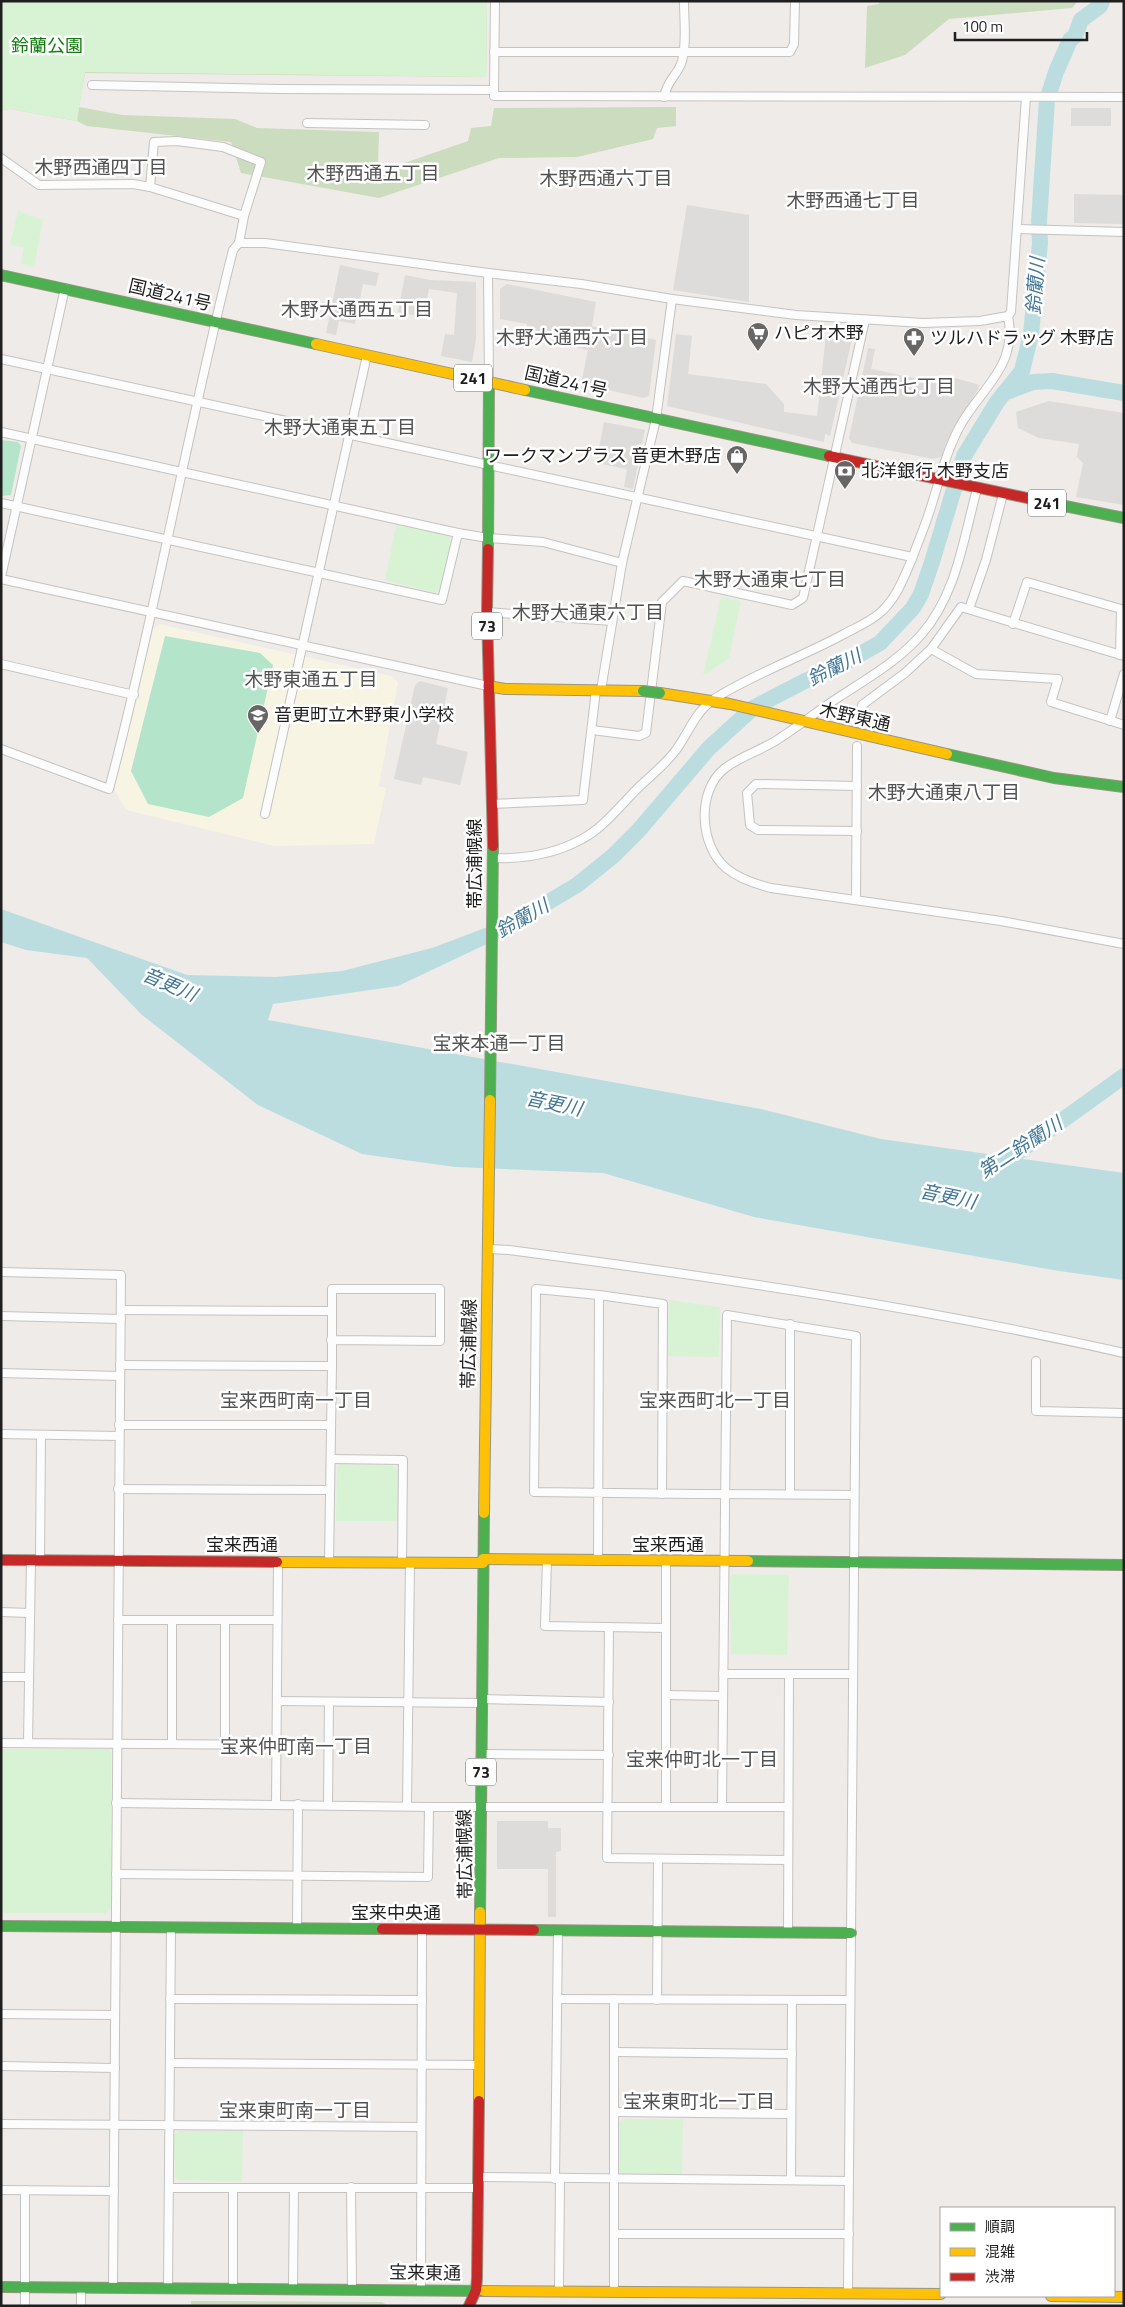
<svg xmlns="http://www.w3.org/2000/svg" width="1125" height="2307" font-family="'Titillium Web','Noto Sans JP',sans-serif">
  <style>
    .education { fill: #f7f4e4 }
    .forest { fill: #ccdcbe }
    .park { fill: #d8f3d4 }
    .pitch { fill: #b4e4ca }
    .parking { fill: #dedcdb }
    .water { fill: #bcdde0 }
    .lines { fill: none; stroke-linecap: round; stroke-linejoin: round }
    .river { stroke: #bcdde0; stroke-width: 16 }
    .street-casing { stroke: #c5c3c2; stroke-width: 10 }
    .fast-casing { stroke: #989680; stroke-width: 12 }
    .slow-casing { stroke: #989680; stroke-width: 12 }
    .jam-casing { stroke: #989680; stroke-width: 12 }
    .street { stroke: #fcfcfc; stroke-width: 8 }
    .fast { stroke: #4caf50; stroke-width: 10 }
    .slow { stroke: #ffc107; stroke-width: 10 }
    .jam { stroke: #c62828; stroke-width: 10 }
    .fast-bridge-casing { stroke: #989680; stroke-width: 12; stroke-linecap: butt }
    .fast-bridge { stroke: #4caf50; stroke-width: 10 }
    .labels { text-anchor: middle; stroke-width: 5; stroke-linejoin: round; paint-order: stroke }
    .shield { fill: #fff; stroke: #626262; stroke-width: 1 }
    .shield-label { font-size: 16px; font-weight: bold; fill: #1f1f1f }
    .park-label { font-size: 18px; fill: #117e0d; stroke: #fff }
    .street-label { font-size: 18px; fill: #1f1f1f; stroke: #fff }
    .poi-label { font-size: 18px; fill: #1f1f1f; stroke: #fff; text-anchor: start }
    .neighbourhood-label { font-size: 19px; fill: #525252; stroke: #fff }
    .water-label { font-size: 19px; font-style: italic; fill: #437796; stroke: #fff }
  </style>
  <rect width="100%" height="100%" fill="#eeebe8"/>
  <polygon class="education" points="159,624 391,676 398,682 379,786 386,788 374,844 275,846 126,810 114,789 153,630"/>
  <g class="forest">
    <polygon points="1,1 487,1 486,77 85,73 79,107 122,115 235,119 257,128 379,132 378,167 396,166 468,141 471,128 491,126 494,108 676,107 676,126 657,128 653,139 577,157 499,158 379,198 241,173 231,142 87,126 77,121 10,109 1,110"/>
    <polygon points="879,1 1078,1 1072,8 949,19 905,55 865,68 867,6 879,4"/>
    <polygon points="191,2301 382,2302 389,2306 191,2306"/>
  </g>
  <g class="park">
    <polygon points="1,1 487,1 486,77 85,72 77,121 10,109 1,110"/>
    <polygon points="18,211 43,220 34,267 21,264 24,247 10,245"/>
    <polygon points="396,525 448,535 451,542 441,589 436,593 385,580"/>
    <polygon points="721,597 741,601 729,658 703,676"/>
    <polygon points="669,1300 720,1307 719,1357 667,1356"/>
    <polygon points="340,1464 392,1466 399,1471 398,1521 336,1521 337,1468"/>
    <polygon points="734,1574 789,1575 787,1655 731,1654 730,1577"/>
    <polygon points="1,1749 107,1749 111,1752 111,1908 106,1913 1,1913"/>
    <polygon points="624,2119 683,2119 682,2174 623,2175 619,2171 619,2123"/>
    <polygon points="179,2131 243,2131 242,2182 179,2180 175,2178 174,2135"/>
  </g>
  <g class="pitch">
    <polygon points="1,440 18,442 21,446 11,495 1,496"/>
    <polygon points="165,636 260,653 273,665 243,798 209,817 148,804 131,771"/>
  </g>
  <g class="parking">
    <rect x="1071" y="108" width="40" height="18"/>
    <polygon points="1074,194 1124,195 1124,224 1074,223"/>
    <polygon points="687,205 749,215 749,302 673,290"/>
    <polygon points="340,265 379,273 376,286 363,284 355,324 339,321 336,335 326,333"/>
    <polygon points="405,275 430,280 476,282 476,340 472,362 441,356 445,334 454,335 457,293 429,289 423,317 398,312"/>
    <polygon points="507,284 596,302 592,326 656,340 649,396 644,398 581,384 588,350 554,343 555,335 527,330 527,324 500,319 500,289"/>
    <polygon points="676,334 692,336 688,374 766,384 784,404 784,412 817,416 826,335 852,339 830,436 825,434 824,442 667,406"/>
    <polygon points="868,348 875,349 871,369 947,385 951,377 980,385 941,457 933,459 852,443 849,438"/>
    <polygon points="1049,401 1124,413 1124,505 1076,497 1083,463 1077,457 1079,444 1039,438 1018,428 1016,412"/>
    <polygon points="604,422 645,430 633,489 624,487 627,469 596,463"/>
    <polygon points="420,681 448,688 436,744 468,752 460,785 423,777 421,785 394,779 415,685"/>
    <polygon points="497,1821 548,1821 548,1828 561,1828 561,1851 556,1852 556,1917 548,1917 548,1869 497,1869"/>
  </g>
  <polygon class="water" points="540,903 547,906 529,924 398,986 273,1004 268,1020 761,1109 881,1139 1124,1173 1124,1280 1059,1271 754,1217 603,1173 455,1167 362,1154 258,1105 142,1015 87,958 26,950 1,942 1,909 187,975 276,977 342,971 432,948 514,917"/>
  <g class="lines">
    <g class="river">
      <polyline points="1004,393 1033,382 1052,381 1124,393"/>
      <polyline points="525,916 577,885 613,856 639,830 709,748 753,708 805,681 837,667 880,643 913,608 921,594 932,562 964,456 997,402 1022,371 1031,334 1040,243 1039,221 1047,100 1056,72 1070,40 1075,36 1081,20 1100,6 1102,1"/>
      <polyline points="996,1168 1124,1076"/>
    </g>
    <g class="street-casing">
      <g id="street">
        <polyline points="494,52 790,52 794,44 795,1"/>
        <polyline points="92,85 279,89 494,90 494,96 1124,97"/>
        <polyline points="494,90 495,1"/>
        <path d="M664,97c3,-17 14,-22 18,-36 5,-18 2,-41 2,-60"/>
        <polyline points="307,123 425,125"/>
        <polyline points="1,158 39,185 133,184 150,187 244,216"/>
        <polyline points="150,187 154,142 177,141 223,147 261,162 244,216 239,243"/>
        <polyline points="1018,229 1124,232"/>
        <polyline points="488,273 489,381"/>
        <polyline points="1,359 912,557"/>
        <polyline points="1,432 458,533 488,538 543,542 622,563"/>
        <path d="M977,489c-14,51 -20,105 -56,146 -23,26 -53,43 -82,62 -20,13 -39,28 -59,41 -17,12 -40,18 -56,31 -28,23 -24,77 2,99 13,11 29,16 45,20l230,33 123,23"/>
        <polyline points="1,503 442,600 458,533"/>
        <polyline points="1,577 65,288"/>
        <polyline points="1,579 488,686"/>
        <polyline points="969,609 986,560 1003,494"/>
        <polyline points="487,612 612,621"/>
        <polyline points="1013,624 1027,582 1121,609 1120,655"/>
        <polyline points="931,649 976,674 1058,679 1051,702 1124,725"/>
        <polyline points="1,664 134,695"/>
        <polyline points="601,690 622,563 656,419 672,299"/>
        <polyline points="1110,721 1124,674"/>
        <polyline points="858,723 862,705 905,673 931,649 961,607 1124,656"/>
        <polyline points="592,730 639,736 646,733 662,602 683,581 792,605 803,598 865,320"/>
        <path d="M1,749l108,40c47,-179 79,-361 124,-539l6,-7h26l223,30 93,11 91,15 124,16 127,8 57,-2 28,-5"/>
        <polyline points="857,786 756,784 747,793 750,825 758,830 857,831"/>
        <polyline points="491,804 583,800 596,690"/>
        <polyline points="265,814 367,355"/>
        <path d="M493,858c30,1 62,-4 89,-19 21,-11 38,-33 54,-49 13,-13 29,-25 40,-40 13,-18 19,-38 38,-51 41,-26 88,-42 130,-65 13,-7 28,-13 38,-23 15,-14 22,-34 30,-52 5,-15 12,-30 17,-46 10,-30 16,-59 31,-87 22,-39 58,-60 48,-110l3,-4 15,-215"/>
        <polyline points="856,900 857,746"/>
        <path d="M489,1249l20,1c206,27 412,57 615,103"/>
        <polyline points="1,1272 121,1275 113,2287"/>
        <polyline points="599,1295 663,1304 662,1494"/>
        <polyline points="121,1310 332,1311"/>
        <polyline points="1,1316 121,1319"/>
        <polyline points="790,1324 790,1494"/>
        <polyline points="1036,1361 1036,1411 1124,1413"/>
        <polyline points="120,1365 332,1366"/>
        <polyline points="1,1373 120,1376"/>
        <polyline points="119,1425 331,1425"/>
        <polyline points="1,1434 119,1436"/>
        <polyline points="331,1459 403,1460 402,1563"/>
        <polyline points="118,1489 330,1490"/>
        <polyline points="40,1560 41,1435"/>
        <polyline points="547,1560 545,1626 666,1628"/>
        <path d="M598,1561l1,-266 -63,-6 -2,203c107,2 213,2 320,3"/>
        <polyline points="329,1562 332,1366 332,1289 440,1289 440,1341 331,1340"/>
        <polyline points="1,1612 30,1613"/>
        <polyline points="118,1620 277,1620"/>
        <polyline points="172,1620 172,1744"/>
        <polyline points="609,1627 607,1858 788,1860"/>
        <polyline points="723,1674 853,1674"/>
        <polyline points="1,1677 29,1677"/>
        <polyline points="666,1695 723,1696"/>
        <polyline points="482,1699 609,1702"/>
        <polyline points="277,1701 482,1703"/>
        <polyline points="1,1743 277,1745"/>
        <polyline points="28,1743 31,1560"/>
        <polyline points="225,1745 225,1620"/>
        <polyline points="481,1754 609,1755"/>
        <polyline points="116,1803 429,1807 788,1807"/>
        <polyline points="276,1804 278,1562"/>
        <polyline points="328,1805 329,1702"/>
        <polyline points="407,1806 410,1563"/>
        <polyline points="666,1806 666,1562"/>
        <polyline points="722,1806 727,1315 856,1336 848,2292"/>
        <polyline points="116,1874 428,1877 429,1807"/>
        <polyline points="297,1929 298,1804"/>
        <polyline points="788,1932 789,1674"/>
        <polyline points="170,1999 422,2000"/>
        <polyline points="557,1999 850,2000"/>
        <polyline points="657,2000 658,1859"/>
        <polyline points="1,2014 115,2015"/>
        <polyline points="614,2052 792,2054"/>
        <polyline points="170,2063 479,2065"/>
        <polyline points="1,2066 115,2068"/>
        <polyline points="614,2112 791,2114"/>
        <polyline points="1,2124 421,2127"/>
        <polyline points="478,2177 849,2181"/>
        <polyline points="555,2179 558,1931"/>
        <polyline points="791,2180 792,2000"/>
        <polyline points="351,2187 352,2288"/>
        <polyline points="170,2188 478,2188"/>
        <polyline points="1,2190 114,2191"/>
        <polyline points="25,2190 25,2306"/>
        <polyline points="614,2234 849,2234"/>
        <polyline points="168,2287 171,1928"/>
        <polyline points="233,2287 233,2188"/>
        <polyline points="293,2287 294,2188"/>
        <polyline points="421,2290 422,1929"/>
        <polyline points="559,2290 560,2178"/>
        <polyline points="614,2291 614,1999"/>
        <polyline points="81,2306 81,2287"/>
      </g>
    </g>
    <g class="fast-casing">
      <g id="fast">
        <polyline points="1,275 316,344"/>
        <polyline points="525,390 829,456"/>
        <polyline points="1060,505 1124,518"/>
        <polyline points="488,549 489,381"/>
        <polyline points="947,754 1054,778 1124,787"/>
        <polyline points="490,1100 493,846"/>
        <polyline points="748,1561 1124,1565"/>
        <polyline points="480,1912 484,1513"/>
        <polyline points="1,1926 382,1929"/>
        <polyline points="534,1930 851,1933"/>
        <polyline points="1,2287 484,2291"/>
      </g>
    </g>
    <g class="slow-casing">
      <g id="slow">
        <polyline points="316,344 525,390"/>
        <polyline points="488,686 505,689 643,691"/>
        <polyline points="660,693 730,704 947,754"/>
        <polyline points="484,1513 490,1100"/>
        <polyline points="483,1559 748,1561"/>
        <polyline points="277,1562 483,1563"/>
        <polyline points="479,2101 480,1912"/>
        <polyline points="484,2291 941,2294"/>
        <polyline points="1051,2296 1124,2297"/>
      </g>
    </g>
    <g class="jam-casing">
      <g id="jam">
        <polyline points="829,456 1060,505"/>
        <polyline points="488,549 487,612 493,846"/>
        <polyline points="1,1560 277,1562"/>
        <polyline points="382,1929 534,1930"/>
        <polyline points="469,2306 476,2290 477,2278 479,2101"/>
      </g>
    </g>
    <use href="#street" class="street"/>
    <use href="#fast" class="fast"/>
    <use href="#slow" class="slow"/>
    <use href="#jam" class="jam"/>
    <g class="fast-bridge-casing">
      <polyline id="fast-bridge" points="643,691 660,693"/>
    </g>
    <use href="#fast-bridge" class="fast-bridge"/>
  </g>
  <defs>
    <g id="supermarket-pin" transform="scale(1.125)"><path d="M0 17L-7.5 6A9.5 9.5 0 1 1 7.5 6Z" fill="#676665" stroke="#fff"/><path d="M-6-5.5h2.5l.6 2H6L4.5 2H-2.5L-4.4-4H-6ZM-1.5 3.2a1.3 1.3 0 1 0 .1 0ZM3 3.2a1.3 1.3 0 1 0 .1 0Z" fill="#fff"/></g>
    <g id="pharmacy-pin" transform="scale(1.125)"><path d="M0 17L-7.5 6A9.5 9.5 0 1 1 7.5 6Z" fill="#676665" stroke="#fff"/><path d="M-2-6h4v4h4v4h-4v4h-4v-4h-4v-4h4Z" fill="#fff"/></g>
    <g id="shop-pin" transform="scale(1.125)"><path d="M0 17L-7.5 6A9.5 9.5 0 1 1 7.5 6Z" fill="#676665" stroke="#fff"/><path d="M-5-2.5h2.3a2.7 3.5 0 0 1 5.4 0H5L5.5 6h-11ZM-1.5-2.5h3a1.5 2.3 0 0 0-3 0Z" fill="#fff"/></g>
    <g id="bank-pin" transform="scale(1.125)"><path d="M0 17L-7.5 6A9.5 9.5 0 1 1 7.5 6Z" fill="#676665" stroke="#fff"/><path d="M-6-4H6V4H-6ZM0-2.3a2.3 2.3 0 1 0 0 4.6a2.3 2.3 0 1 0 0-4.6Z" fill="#fff"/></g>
    <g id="school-pin" transform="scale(1.125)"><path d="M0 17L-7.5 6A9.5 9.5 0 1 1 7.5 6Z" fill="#676665" stroke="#fff"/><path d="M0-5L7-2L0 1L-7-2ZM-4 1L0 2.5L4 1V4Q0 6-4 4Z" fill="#fff"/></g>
  </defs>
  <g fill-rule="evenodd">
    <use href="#supermarket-pin" x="758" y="333"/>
    <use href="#pharmacy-pin" x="914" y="338"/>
    <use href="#shop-pin" x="737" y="456"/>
    <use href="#bank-pin" x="845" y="471"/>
    <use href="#school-pin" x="258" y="715"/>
  </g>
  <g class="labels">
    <g class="shield">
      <rect x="454" y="364.5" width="38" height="27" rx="4"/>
      <rect x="1028" y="489.5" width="38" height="27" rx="4"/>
      <rect x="472" y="612.5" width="30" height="27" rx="4"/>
      <rect x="466" y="1758.5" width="30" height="27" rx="4"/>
    </g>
    <g class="shield-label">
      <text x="473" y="384">241</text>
      <text x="1047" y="509">241</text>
      <text x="487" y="632">73</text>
      <text x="481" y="1778">73</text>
    </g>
    <g class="park-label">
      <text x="47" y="52">鈴蘭公園</text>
    </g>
    <g class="street-label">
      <text transform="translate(170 295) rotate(13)" y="6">国道241号</text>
      <text transform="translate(566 382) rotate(13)" y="6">国道241号</text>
      <text transform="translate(855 717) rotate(13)" y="6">木野東通</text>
      <text transform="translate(475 864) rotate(-90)" y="6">帯広浦幌線</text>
      <text transform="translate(469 1344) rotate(-89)" y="6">帯広浦幌線</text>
      <text x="242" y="1551">宝来西通</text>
      <text x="668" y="1551">宝来西通</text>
      <text transform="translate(465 1854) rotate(-91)" y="6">帯広浦幌線</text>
      <text x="396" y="1919">宝来中央通</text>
      <text transform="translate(425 2273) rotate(1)" y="6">宝来東通</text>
    </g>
    <g class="poi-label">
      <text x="774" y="339">ハピオ木野</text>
      <text x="930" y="344">ツルハドラッグ 木野店</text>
      <text x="721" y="462" text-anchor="end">ワークマンプラス 音更木野店</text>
      <text x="861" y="477">北洋銀行 木野支店</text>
      <text x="274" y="721">音更町立木野東小学校</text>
    </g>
    <g class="neighbourhood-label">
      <text x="101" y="174">木野西通四丁目</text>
      <text x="373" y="180">木野西通五丁目</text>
      <text x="606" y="185">木野西通六丁目</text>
      <text x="853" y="207">木野西通七丁目</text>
      <text x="357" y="316">木野大通西五丁目</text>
      <text x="572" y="344">木野大通西六丁目</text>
      <text x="879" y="393">木野大通西七丁目</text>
      <text x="340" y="434">木野大通東五丁目</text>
      <text x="770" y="586">木野大通東七丁目</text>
      <text x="588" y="619">木野大通東六丁目</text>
      <text x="311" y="686">木野東通五丁目</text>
      <text x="944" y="799">木野大通東八丁目</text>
      <text x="499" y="1050">宝来本通一丁目</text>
      <text x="296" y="1407">宝来西町南一丁目</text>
      <text x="715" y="1407">宝来西町北一丁目</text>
      <text x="296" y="1753">宝来仲町南一丁目</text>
      <text x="702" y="1766">宝来仲町北一丁目</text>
      <text x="699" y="2108">宝来東町北一丁目</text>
      <text x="295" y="2117">宝来東町南一丁目</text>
    </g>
    <g class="water-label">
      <text transform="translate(1035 286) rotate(-86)" y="7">鈴蘭川</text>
      <text transform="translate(834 667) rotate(-27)" y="7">鈴蘭川</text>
      <text transform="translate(522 918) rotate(-30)" y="7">鈴蘭川</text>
      <text transform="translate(170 984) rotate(23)" y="7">音更川</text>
      <text transform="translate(554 1103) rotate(12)" y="7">音更川</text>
      <text transform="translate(1020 1147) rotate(-33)" y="7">第二鈴蘭川</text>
      <text transform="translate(948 1196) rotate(12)" y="7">音更川</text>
    </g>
  </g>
  <rect width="1125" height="2307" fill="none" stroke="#1f1f1f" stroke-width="5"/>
  <rect x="940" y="2207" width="175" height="90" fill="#ffffff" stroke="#a5a5a5"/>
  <rect x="950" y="2223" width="25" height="8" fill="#4caf50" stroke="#a5a5a5"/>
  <text x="985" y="2232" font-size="15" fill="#1f1f1f">順調</text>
  <rect x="950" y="2248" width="25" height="8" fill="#ffc107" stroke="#a5a5a5"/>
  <text x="985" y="2257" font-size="15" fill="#1f1f1f">混雑</text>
  <rect x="950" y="2273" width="25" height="8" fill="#c62828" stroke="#a5a5a5"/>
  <text x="985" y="2282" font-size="15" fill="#1f1f1f">渋滞</text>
  <path d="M955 32v8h132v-8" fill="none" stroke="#1f1f1f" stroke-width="2.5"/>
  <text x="962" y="32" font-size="15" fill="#1f1f1f" stroke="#ffffff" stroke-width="4" paint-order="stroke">100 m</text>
</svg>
